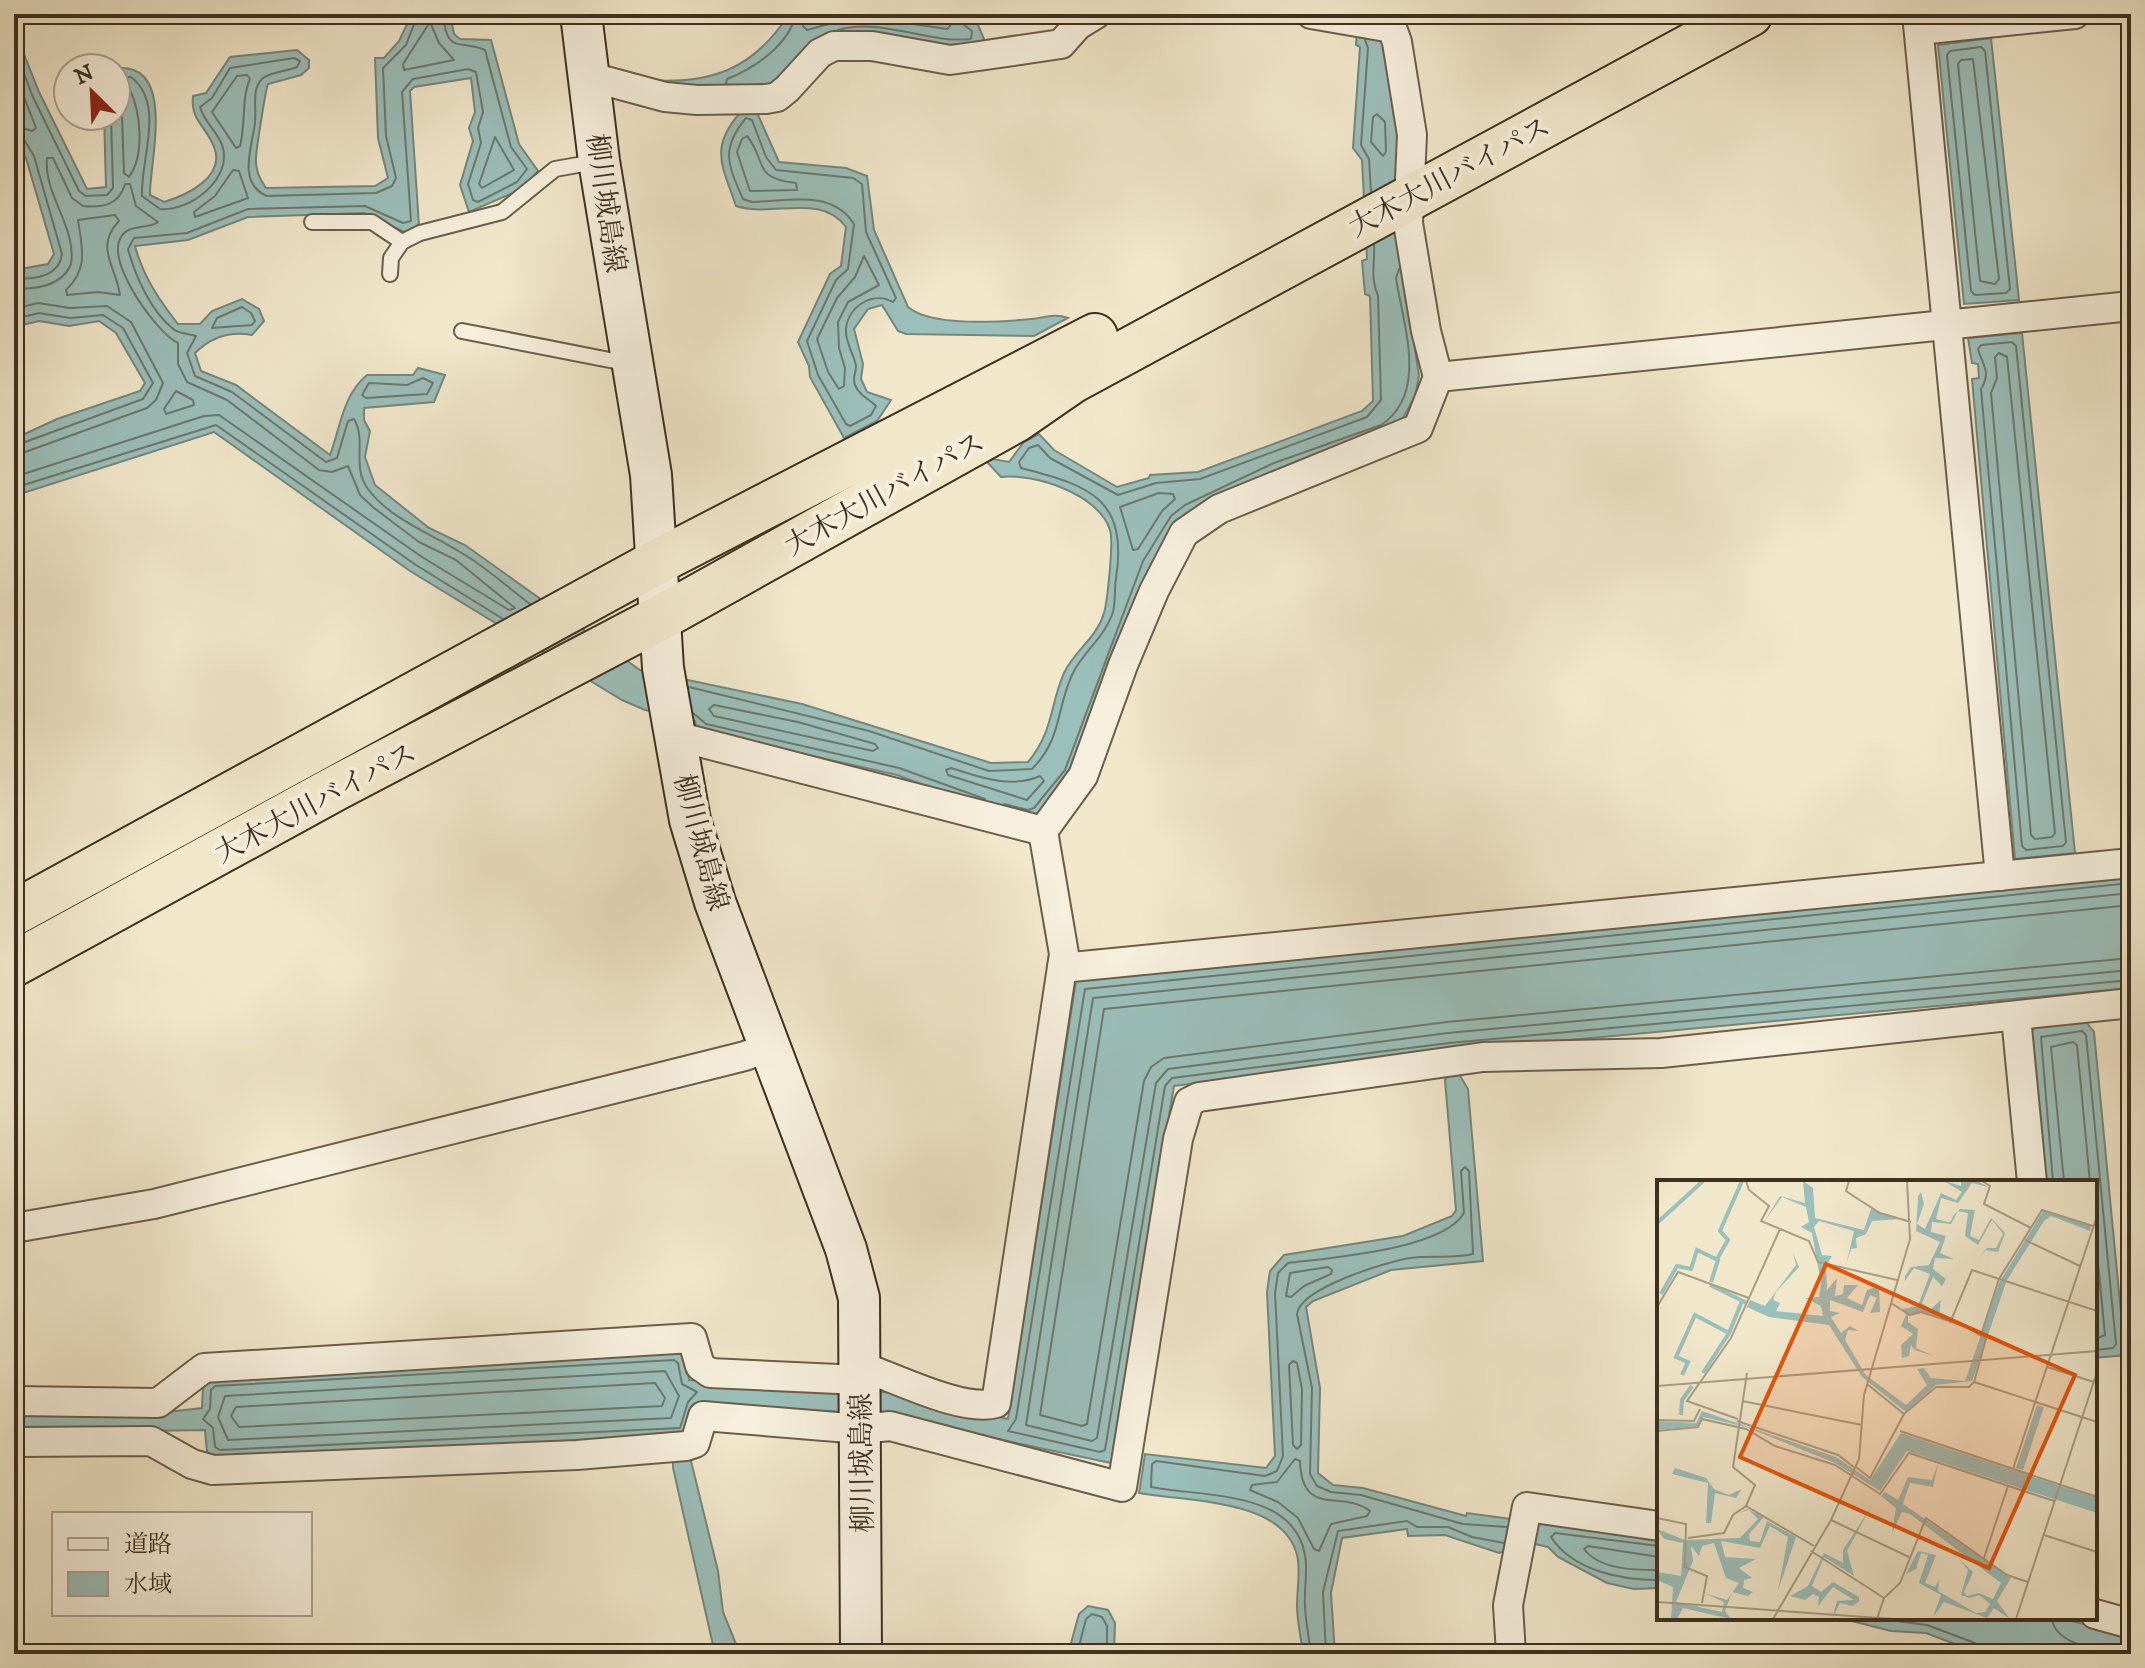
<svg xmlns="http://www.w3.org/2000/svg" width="2145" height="1668" font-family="'IM FELL DW Pica','Noto Serif JP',serif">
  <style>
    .water { fill: #9bbfbb; stroke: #76867d; stroke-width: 2 }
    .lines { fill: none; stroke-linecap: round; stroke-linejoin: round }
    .shore { stroke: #6c786d; stroke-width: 2 }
    .service-casing { stroke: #6b5e4a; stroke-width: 18 }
    .minor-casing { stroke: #6b5e4a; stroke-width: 32 }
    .secondary-casing { stroke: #3e301f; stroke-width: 44 }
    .trunk-casing { stroke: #3e301f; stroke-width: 48 }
    .service { stroke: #f6efdd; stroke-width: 14 }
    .minor { stroke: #f6efdd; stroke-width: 28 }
    .secondary { stroke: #f6efdd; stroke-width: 40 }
    .trunk { stroke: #f1e7cb; stroke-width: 44 }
    .labels { text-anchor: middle; stroke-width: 8; stroke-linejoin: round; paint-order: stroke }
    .street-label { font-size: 28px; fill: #3e301f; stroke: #f6efdd }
    .inset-river { fill: none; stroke: #9bbfbb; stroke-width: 4 }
    .inset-road { fill: none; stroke: #a99e86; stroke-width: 2 }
    .view { fill: #e0570d; fill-opacity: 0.15; stroke: #e0570d; stroke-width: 4 }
    .inset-edge { fill: none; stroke: #3e301f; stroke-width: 4 }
  </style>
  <rect width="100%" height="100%" fill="#f1e7cb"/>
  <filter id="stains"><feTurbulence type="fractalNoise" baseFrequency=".0025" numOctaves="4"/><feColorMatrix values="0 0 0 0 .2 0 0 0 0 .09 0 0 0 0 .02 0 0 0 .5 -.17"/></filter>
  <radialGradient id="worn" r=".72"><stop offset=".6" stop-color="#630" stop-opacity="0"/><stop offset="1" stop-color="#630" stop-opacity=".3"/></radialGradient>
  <g class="water">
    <path d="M412,14h38l4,20 6,5 31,1 28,104 19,27 -16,18 -53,23 -9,-27 13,-44 -4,-13 6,-16 -4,-34 -57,9 -4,4 9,135 -15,6 -39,-19 -117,4 -60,23 -53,6c8,30 24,54 43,78h22l12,-13 30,-12 17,10 5,12 -12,14c-21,-4 -41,2 -57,18l6,18 35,14 94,70c10,-26 13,-61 37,-80h46l5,-7 27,7 -11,27 -70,6v12l6,11 -5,26 10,28 54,43 36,17 175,125 162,34 189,59 37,-1c26,-32 21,-54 36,-89 10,-22 33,-35 40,-60 3,-10 10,-71 6,-83 -11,-36 -76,-57 -109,-53l-14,-15 6,-3 16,3 15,-20 15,-8 15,16 63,37 32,-9 1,-3 48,-3 164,-61 11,-10 -3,-105 -5,-2 -3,-33 5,-2 -5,-99 -9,-12 7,-101 -4,-2 1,-15 30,-16 10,94 7,168 15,100 -4,20 -13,24 -16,12 -109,38 -100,51 -26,43 -79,210 -34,41 -8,4 -46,-11 -87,-33 -200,-45 -2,-9 -50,-11 -23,-10 -212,-129 -196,-139 -200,64v-57l43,-20 83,-28 5,-8 -29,-50 -17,-12 -30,5 -30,-5 -25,6v-57l34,-6 6,-10 -28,-96 -12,-18v-111l25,63 48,97 19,-2 -2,-71h12v-43l5,-5c55,-1 28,97 29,127l14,7c23,-7 62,-25 50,-55 -8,-21 -24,-27 -21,-51l13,-3 24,-36 67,-7 12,10v8l-8,7 -33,9c-2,3 -12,67 -12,74 -1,12 4,21 10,30l109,-2 13,-8 -10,-40 -3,-80h9l15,-17z"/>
    <path d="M789,14h174l15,11 9,21 -33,2 -95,-14 -103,60 2,21 21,47 67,6 21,8 7,54 34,77c23,20 93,15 123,12 13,-1 23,-6 37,-1l-34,18 -128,-2 -8,-3 -16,-26 -14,4 -14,20 9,35 -2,15 6,13 24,8 -14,21 -33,17 -34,-61 -1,-11 -11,-24 32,-68 11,-8 5,-39c-26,-35 -73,-9 -110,-21 -13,-39 -27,-57 3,-92l-6,-19 -87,-15c65,5 108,-11 143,-66z"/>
    <polygon points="1991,38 2019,300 1964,304 1938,45"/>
    <polygon points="2022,333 2075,853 2015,859 1972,379 1979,378 1978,364 1972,363 1968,338"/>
    <polygon points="2131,875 2131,988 1450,1051 1174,1086 1111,1463 879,1414 696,1404 687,1435 217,1458 207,1452 205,1430 14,1433 14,1410 150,1414 202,1408 203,1386 211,1379 679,1352 686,1356 689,1380 846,1393 889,1392 1008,1419 1076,981"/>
    <polygon points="2086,1022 2094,1032 2125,1355 2095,1358 2095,1182 2046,1182 2032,1031 2036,1027"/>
    <path d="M1448,1074h11l9,15 15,172 -92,9 -78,31 -7,6 14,81 -2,85 15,12 30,3 103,28 1,-3 192,26v49l-25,1 -27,-6 -49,-26 -10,-10 -17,-4 -32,10 -54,-18 -37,1 -1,-7 -65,9 -11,55 4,61h-32c-2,-16 -6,-33 -6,-49 0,-16 4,-35 0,-50 -14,-57 -111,-53 -158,-62l6,-39 121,14 9,-12 -8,-164 3,-21 14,-16 119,-19 49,-20 4,-6 -11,-130z"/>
    <polygon points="690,1457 718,1571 723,1612 740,1654 715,1654 673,1468 673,1460"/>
    <polygon points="1088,1606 1108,1610 1115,1623 1114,1654 1068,1654 1079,1614"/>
    <polygon points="1840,1618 2060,1618 2131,1636 2131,1654 1981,1654 1926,1633 1891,1631"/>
  </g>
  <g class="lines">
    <g class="shore">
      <path d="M443,14c4,41 15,25 42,36l26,97 16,22 -10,13 -39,20 -5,-2 -5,-16 13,-41 -3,-15 5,-16 -7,-40 -8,-3 -55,10 -11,13 9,129 -8,2 -38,-17 -117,3 -61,24 -53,5 -6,11c7,26 22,61 44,79 6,6 17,6 24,8l-9,17 8,23 37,16 94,70 11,-4 11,-37 6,-2c13,22 -3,47 14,70 22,30 62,44 92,63 25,14 47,35 70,52"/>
      <polyline points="805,14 803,26 807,30 859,16 947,29 950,26 949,14"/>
      <polygon points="430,22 439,43 454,60 404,70 403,64"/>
      <path d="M838,30c42,-13 90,14 133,9l1,-8 -12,-9 -1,-8"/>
      <polyline points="1365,40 1368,48 1361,145 1369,159 1371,192"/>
      <polyline points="14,46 32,95 79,191 86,196 107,195 113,188 111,116"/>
      <polygon points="1981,47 1985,51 2010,289 2006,293 1975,295 1971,291 1947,55 1950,51"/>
      <polygon points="1973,59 1999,279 1995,284 1980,281 1958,64 1961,60"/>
      <polyline points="14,71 36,128 32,131 14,125"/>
      <path d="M247,75l3,4c-9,20 -4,45 -10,67l-4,2 -24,-36 25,-36z"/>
      <path d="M116,78l15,-1c35,27 9,83 11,119l18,13c30,3 74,-31 62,-64 -5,-14 -18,-23 -22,-38l12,-9 18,-30 64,-10 6,3 -3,6c-9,4 -28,5 -35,12 -11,11 -5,29 -7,43 -2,23 -19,61 12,74l109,-3 16,-7 4,-8 -10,-42 -3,-68 23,-23 12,-31"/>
      <path d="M726,84l1,-5c26,-10 64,-35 68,-65"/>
      <path d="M116,88h13c12,24 16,67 0,89l-5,-4 -2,-56 -6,-13"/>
      <polygon points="1377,114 1385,122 1386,152 1383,156 1371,142 1373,117"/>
      <path d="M746,118l6,2 14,37 10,13 77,8 9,6 4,48 30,66 -3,4c-20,-11 -45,4 -47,27 -1,14 8,25 10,37 0,8 -4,11 -1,19 5,12 14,13 21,21l-5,9 -21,11 -4,-2 -28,-49 -11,-34 29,-61 12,-11 6,-45c-22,-35 -66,-23 -102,-22l-9,-3c-15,-34 -23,-50 3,-81z"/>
      <path d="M14,135l9,3 11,18 28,98c-3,23 -29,26 -48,24"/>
      <path d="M747,136c21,26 4,42 49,47l1,7 -47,1 -13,-39 5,-13z"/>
      <polygon points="495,137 514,170 482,188 479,184"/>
      <polygon points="233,170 239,171 248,198 195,217 194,212 215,196"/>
      <path d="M115,215l4,6c-25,26 -3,45 1,74l-22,-3 -31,3 -1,-5c23,-22 16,-42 12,-70z"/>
      <polygon points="864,256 879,285 848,302 838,322 839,348 845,368 844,386 839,389 828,372 817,339 837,298 855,277"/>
      <path d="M14,288c21,2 48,-2 57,-24 6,-37 -28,-70 -24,-106h6l19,40 11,8c20,2 36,-1 42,-22h5l6,22 22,16c-11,8 -31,1 -38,17 -13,25 37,94 58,104v21l9,18 40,18 92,70 13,2 16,-6 12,29 14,13 45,34 37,18 59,48 -6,2 -87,-53 -203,-142 -15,1 -190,61"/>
      <polygon points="242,307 251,313 255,321 252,325 212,328 217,318"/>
      <polyline points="14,309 38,303 70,308 107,306 131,322 163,383 156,400 147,408 14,456"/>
      <polyline points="14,319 39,313 70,318 103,315 123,328 153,383 143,399 14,446"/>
      <path d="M2012,342l4,4 50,496 -3,4 -37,4 -4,-4 -41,-457c11,-18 1,-24 -3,-40l3,-4z"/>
      <polygon points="1999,353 2007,357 2055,833 2052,837 2035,839 2031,835 1991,393 1997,378 1995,357"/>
      <polygon points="423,378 433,383 427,394 366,398 362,395 369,383 407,385"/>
      <polygon points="176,391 193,400 194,405 166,414 164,409"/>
      <polyline points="14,488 216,425 416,565 503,619"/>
      <polygon points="1159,493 1173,494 1175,499 1162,511 1138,549 1133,550 1120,507"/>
      <path d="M689,687l180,44 120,40 43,-2c30,-30 24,-59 40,-94 10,-22 31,-36 40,-60 4,-9 2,-25 4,-36 12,-80 -25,-93 -95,-111l-2,-6 10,-14 9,-3 12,13 68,37 38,-12 44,-4 167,-62 14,-17 -3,-104c-8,-19 -3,-31 -4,-51"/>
      <polygon points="714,705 798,722 875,744 878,748 873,751 714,716 709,709"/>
      <polyline points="693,713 706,724 899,768 985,799"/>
      <path d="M951,768c28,9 60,21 89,8l4,5 -17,19 -79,-25 -2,-5z"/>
      <path d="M1004,804l24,6 6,-2 31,-38 78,-209 28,-45 14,-11 89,-42 107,-38c48,-32 22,-100 15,-147l3,-9"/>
      <polyline points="2131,883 1085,989 1016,1419 1008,1431 1100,1452 1105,1450 1165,1086 1172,1078 1449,1043 2131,980"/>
      <polyline points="2131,893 1093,998 1026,1425 1092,1441 1097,1438 1156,1083 1168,1069 1448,1033 2131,970"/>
      <polyline points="2131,905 1104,1009 1040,1415 1082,1426 1087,1424 1144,1081 1151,1067 1164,1058 1447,1022 2131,958"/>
      <polyline points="2053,1182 2041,1037 2082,1031 2086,1035 2116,1344 2113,1348 2095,1350"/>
      <polyline points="2064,1182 2051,1047 2073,1042 2077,1045 2090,1182"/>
      <polyline points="2095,1232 2105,1335 2095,1339"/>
      <polygon points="1328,1267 1332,1270 1331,1274 1304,1286 1291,1297 1286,1296 1290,1273"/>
      <polygon points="674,1360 678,1363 682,1384 697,1392 688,1402 680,1428 220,1450 215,1447 213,1428 203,1419 210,1409 211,1390 215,1386"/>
      <polygon points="1293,1361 1297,1363 1302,1389 1301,1445 1297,1449 1293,1445 1289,1365"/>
      <polygon points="665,1371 679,1396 671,1418 228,1440 218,1417 225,1396"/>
      <polygon points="655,1383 665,1398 662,1406 239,1427 231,1416 236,1407"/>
      <path d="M1295,1459l5,2c2,58 41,28 70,50l-3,5 -36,8 -12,27 -5,-2 -16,-31 -20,-16 -28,-12 2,-5 25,-3z"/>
      <path d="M1659,1546l-104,-13 -4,4c22,34 70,43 108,43"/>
      <path d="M1659,1557l-71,-11 -4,3c16,21 51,21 75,21"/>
      <polyline points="1874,1618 1927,1625 1975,1643 1980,1654"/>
      <path d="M2052,1618c2,29 56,34 79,35"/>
      <polyline points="1077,1654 1086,1619 1092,1614 1102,1617 1107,1626 1107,1654"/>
      <path d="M1310,1654c0,-17 -5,-33 -5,-49 -1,-16 3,-35 0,-50 -11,-66 -105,-58 -154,-68l1,-23 4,-3 109,15 12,-5 6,-15 -8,-163 3,-20 10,-10c40,-5 155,-13 176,-50l-3,-42 4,-4 4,4 4,83c-20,5 -42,1 -63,4 -24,4 -110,30 -113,56l15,74 -2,86 7,12 14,6 30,3 102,29 44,3"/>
      <polyline points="1326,1654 1323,1592 1338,1531 1407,1521 1417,1527 1448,1527 1472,1537 1504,1543"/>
    </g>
    <g class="service-casing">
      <g id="service">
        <polyline points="312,222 372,222 402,242"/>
        <polyline points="390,274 391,258 402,242 420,233 502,212 555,169 595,162"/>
        <polyline points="462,331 630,364"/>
      </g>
    </g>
    <g class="minor-casing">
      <g id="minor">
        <polyline points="1917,14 2000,876"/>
        <polyline points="1919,30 2075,14"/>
        <polyline points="591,77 665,97 697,100 766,99 777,97 787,89 820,53 834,46 872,46 950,60 979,56 1061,44 1078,25 1096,14"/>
        <polyline points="1438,377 2131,306"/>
        <polyline points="676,736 1043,831 1083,776 1123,665 1154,591 1184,533 1219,509 1418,428 1438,377 1426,331 1408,223 1412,135 1397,42 1392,28 1311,14"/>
        <polyline points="1062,968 2131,863"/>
        <polyline points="2016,1017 2032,1182"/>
        <polyline points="14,1228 154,1204 745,1056 771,1046"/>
        <path d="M860,1366c34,11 103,47 136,37l68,-449 -21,-123"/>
        <polyline points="14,1401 158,1403 204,1368 692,1338 700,1366 710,1373 860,1380"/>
        <polyline points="14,1442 151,1441 192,1464 213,1470 577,1455 686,1446 695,1443 703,1416 861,1429 890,1426 1122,1487 1178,1139 1189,1102 1199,1097 1483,1057 1661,1053 2131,1003"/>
        <polyline points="2095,1614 2131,1624"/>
        <polyline points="1511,1654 1508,1605 1527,1507 1659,1526"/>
      </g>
    </g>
    <g class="secondary-casing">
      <polyline id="secondary" points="581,14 599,161 651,475 663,668 690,820 715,902 846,1249 859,1298 861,1654"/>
    </g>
    <g class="trunk-casing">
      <g id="trunk">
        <polyline points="14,913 657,562 1095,336"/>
        <polyline points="14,964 336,788 660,618 1017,419 1072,381 1750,14"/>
      </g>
    </g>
    <use href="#service" class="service"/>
    <use href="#minor" class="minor"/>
    <use href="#secondary" class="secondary"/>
    <use href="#trunk" class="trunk"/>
  </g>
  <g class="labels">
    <g class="street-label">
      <text transform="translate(1449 176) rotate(-28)" y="10">大木大川バイパス</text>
      <text transform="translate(607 203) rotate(82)" y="10">柳川城島線</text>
      <text transform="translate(884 493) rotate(-29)" y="10">大木大川バイパス</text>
      <text transform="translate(315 802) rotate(-28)" y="10">大木大川バイパス</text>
      <text transform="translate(702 842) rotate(75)" y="10">柳川城島線</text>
      <text transform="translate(861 1463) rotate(-91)" y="10">柳川城島線</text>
    </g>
  </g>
  <g transform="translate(1657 1180)">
    <rect width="440" height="440" fill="#f1e7cb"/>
    <path d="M146,1l10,7 2,30 49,12 7,-21 29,10 -28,2 -6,13 -10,4 1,10 -6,1 -5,16 8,-34 -35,-10 -5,6 8,28 10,1 -6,10 1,24 10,-12 -2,18 8,-2 1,-9h14l-11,13 15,7 5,-15 12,-4 1,26 -10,1 7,-15 -7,-3 -7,17 -33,-12v11l10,2 -9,4 10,16 9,-7 9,5 -11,-1 -3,10 21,35 40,30 21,-20 -10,-16 7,-1 7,10 34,3 34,-98 44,-72 48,15 -1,5 -39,-15 -7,5 -37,59 -35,101 -36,4 -30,27 -44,-35 -33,-52 -60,-8 -22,-10 3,-7 15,6 31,-41 -3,-12 6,14 -23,25 -3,8 7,3 -4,8 47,5 -2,-10 -16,-8 14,-1 2,-13 -9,-51 -11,-6 8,-5 -3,-15 -24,-10 -18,25 16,-26 25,7zM287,1l17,5v-5h17l10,6 -16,-4 -14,20 -17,-5 -5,21 12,3 3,-1 2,-5 7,-7 15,1 -5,26 9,4 12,-22 14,15 -7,19 -12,-2 -8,9 9,-11h9l7,-14 -11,-14 -14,25 -13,-9 3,-23 -10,-2 -7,13 -19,-2 -1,10 15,4 -6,17 14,6 -19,-1 -2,11 13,10 -4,7 -9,-9 -11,26 9,6 10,-9 -2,17 -15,-5 -16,4v6l10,7 -2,19 18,8 -20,-6 -3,-5 -2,11 -7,2 -1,-13 12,-11 -12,-8 5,-11 -3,-6 15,-3 12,-32 -16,-6 -9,13v-5l6,-9 18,-2 11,-23 -24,-11 2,-35 3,-4 3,12 -7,20 8,5 16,-36 15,7 6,-8zM380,225l7,2 -21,63 -7,-2zM45,231l134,46 34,23 31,-47 196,65v15l-190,-62 -27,40 -45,-28 -89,-36 -43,-10 -5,9 -41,4v-9l39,2zM281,284l-5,23 -23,-4 -7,21 108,74 -14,23 13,18 -16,-11 -7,10 -43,-16 -11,15 8,-22 -22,-12 9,-28 -7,-2 -5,16 -10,5 12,-23 18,4 -11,28 10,4 4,-7 -1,11 38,22 9,-1 5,-8 -11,-9 -9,3 -9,-3 7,-25 -10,-12 15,14 -9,20 3,4 12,-3 14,6 8,-16 -91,-69 -8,-2 -10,21 4,-25 -15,-12 4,-4 13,8 10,-23 24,3zM18,288l31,10 8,11 15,6 13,-6 -6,9 -21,-5 -4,30h-5l2,-40 -36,-9zM214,327l-24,44 7,25 -30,-19 -12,29 9,6 12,-10 26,15v4l-6,5 -13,-3 -8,16 5,-18 17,-1 -21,-13 -15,19 1,-9 -6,-3 -8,6 -15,-4 18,-10 16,-33 19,10v-13zM90,329l17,8 -15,17 1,7 10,1 7,-21 29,16 -18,54 10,-54 -18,-11 -10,22 -39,-7 4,16 31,2 -17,9 13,10 -8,2 -1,8 10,4 -5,4 -16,-4 -7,19 6,8 -48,-11 -6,11h-6l2,-32 -16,-7v-8l24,4 2,-33 -19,-4 -7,-10 28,11 55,-2 18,-19 -9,-9 -9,3zM57,363l12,35 13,5 -12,17 -23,-7 20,9 -2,10 -46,-10 17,-41 -2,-15 8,10 3,-10z" fill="#9bbfbb" fill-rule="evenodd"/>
    <path class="inset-river" d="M0,43l46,-42M60,79l11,-19 -8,-9 22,-50M53,105l37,18M4,114l16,-28 14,3 6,-19 21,10 -7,22M46,193l26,-40 13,-32M25,195l6,-13 -12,-5 19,-42 34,18M24,235l1,-15 10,-14"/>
    <path class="inset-road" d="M89,1l3,9 20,16 -8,15 48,20 9,21 79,18M192,1l-3,10 12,8 22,14 31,9M325,1l8,5 -6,18 47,24M368,60l55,26M234,123l19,12 11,-3 44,14 21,13 -12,43M0,127l21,-35 71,26M293,143l22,-53 125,41M324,155l18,-56 43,-69 51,16M390,187l50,16M210,204l37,30 32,-27h33l5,-5 123,40M0,206l440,-35M85,221l120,24M81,239l-51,-18 44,-63 49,-109M0,240l37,1 6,-12M80,241l101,34 17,13M0,251l41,-4 4,-8 44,10 29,17 60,19 45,29 29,-41 145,48M243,251l197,66M199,287l14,11 34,-64M356,289l84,-253M89,326l68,40M0,338l29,6 -1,43 22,9 -5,27M174,340l78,37M387,355l53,17M31,358l36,-5 9,-18 13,-9 9,-21 -22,-18 14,-94M154,371l73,47M327,378l24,-72M0,422l236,17M116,439l58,-99 28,-61 5,-64 46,-156 -3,-58M220,439l7,-21 16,-15 26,-65 81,57 21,7M359,439l81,-247"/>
    <path class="view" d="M169,84l249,111 -86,193 -249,-111z"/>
    <rect width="440" height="440" class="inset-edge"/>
  </g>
  <rect width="2145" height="1668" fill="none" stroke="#f1e7cb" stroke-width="48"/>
  <rect x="16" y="16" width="2113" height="1636" fill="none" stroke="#3e301f" stroke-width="4"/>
  <rect x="24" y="24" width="2097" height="1620" fill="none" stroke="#3e301f" stroke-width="2"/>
  <rect x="52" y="1512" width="260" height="104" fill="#f6efdd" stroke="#aca391" stroke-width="2"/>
  <rect x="68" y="1538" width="40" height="12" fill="#f6efdd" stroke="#aca391" stroke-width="2"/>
  <text x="124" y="1552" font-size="24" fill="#3e301f">道路</text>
  <rect x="68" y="1572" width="40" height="24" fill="#9bbfbb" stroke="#aca391" stroke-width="2"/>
  <text x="124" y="1592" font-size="24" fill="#3e301f">水域</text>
  <g transform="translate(92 92) rotate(336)"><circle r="38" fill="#f6efdd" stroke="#aca391" stroke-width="2"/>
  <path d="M0-6L14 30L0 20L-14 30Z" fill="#8f2418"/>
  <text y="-12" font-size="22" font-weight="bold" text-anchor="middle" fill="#3e301f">N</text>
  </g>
  <rect width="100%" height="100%" filter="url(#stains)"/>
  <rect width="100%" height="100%" fill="url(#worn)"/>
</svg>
